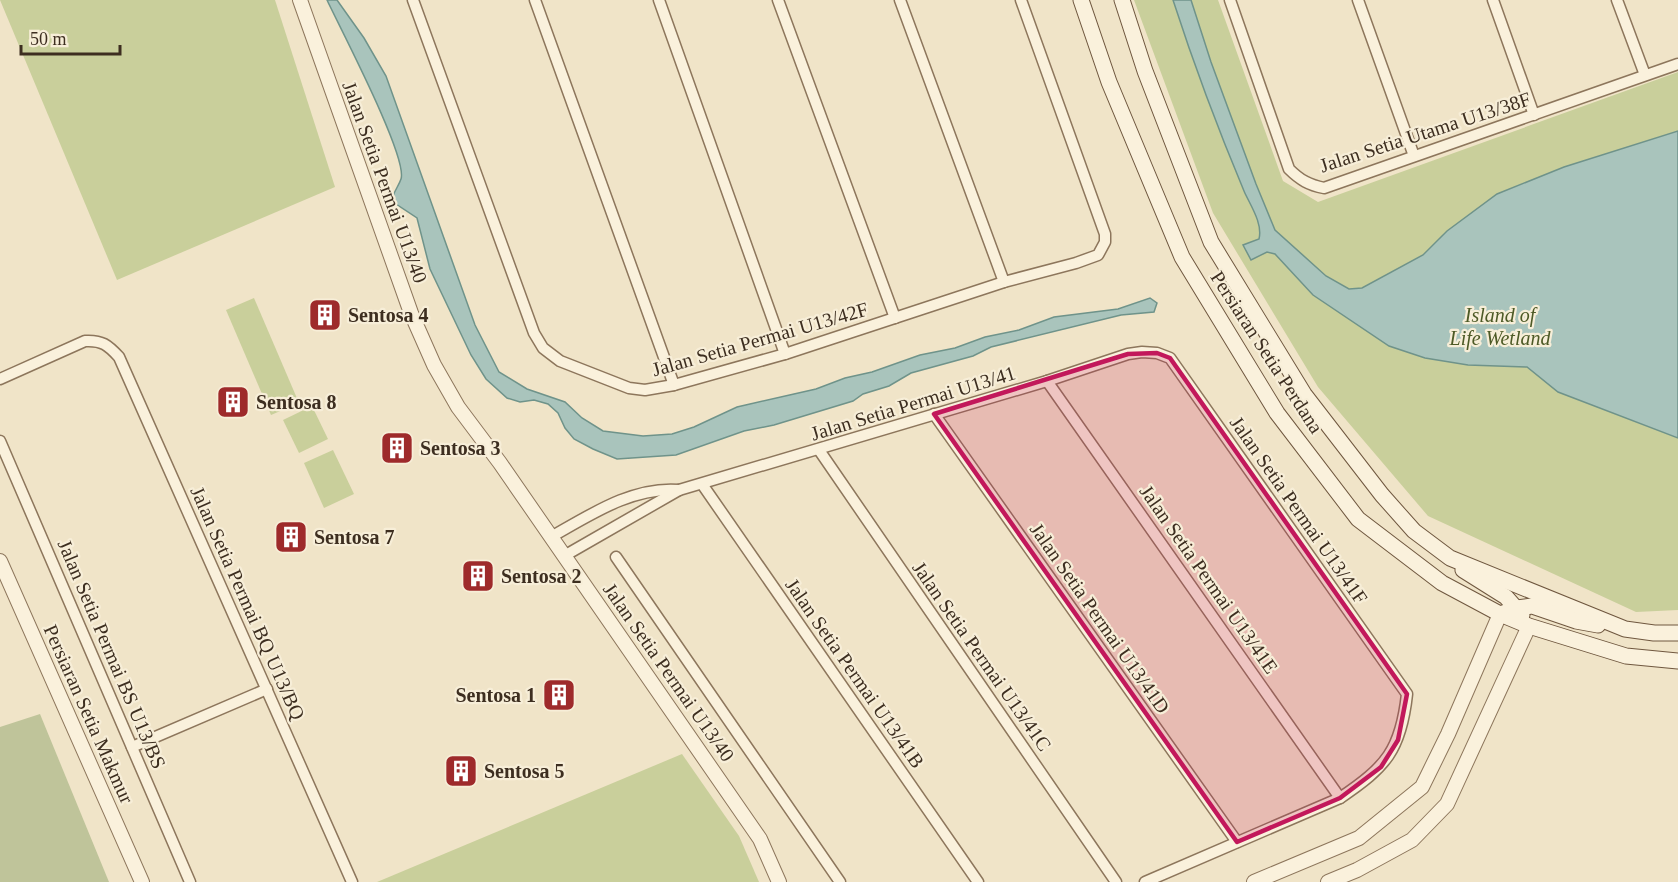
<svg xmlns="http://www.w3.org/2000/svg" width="1678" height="882" font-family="Georgia,serif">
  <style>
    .green { fill: #c9cf9b }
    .cemetery { fill: #bfc49a }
    .water { fill: #a9c4bc; stroke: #6f938a; stroke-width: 1.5 }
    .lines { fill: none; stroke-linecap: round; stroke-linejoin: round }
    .minor-casing { stroke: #8d765c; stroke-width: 13 }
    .tertiary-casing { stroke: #8d765c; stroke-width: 16 }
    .secondary-casing { stroke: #6f573f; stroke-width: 17 }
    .minor { stroke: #faf1dc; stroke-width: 10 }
    .tertiary { stroke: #faf1dc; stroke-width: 14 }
    .secondary { stroke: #faf1dc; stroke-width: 15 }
    .marked { fill: #c2185b; fill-opacity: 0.2; stroke: #c2185b; stroke-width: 4.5; stroke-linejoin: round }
    .labels { text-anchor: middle; stroke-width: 4.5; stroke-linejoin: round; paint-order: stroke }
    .street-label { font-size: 20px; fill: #3d2e20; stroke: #f7eed8 }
    .poi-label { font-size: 20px; font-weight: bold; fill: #3d2e20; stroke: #f7eed8; text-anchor: start }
    .park-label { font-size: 20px; font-style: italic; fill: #4d5a26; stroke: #f7eed8 }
  </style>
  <rect width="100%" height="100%" fill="#f0e4c8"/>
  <g class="green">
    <polygon points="0,0 275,0 335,187 117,280"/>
    <polygon points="1134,0 1218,0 1283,181 1318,202 1678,72 1678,610 1636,612 1428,516 1318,387 1213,213"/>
    <polygon points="254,298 299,403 271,415 226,310"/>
    <polygon points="312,406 328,439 299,453 283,420"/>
    <polygon points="333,450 354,494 324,508 304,463"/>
    <polygon points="682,754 739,836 759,882 377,882"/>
  </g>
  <polygon class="cemetery" points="40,714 109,882 0,882 0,727"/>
  <g class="water">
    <path d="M327,0h10l27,38 22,38 89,249 24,47 28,17 38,13 17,16 21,13 40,5 29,-2 22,-7 43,-20 79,-18 29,-11 27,-6 48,-17 35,-7 30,-11 34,-7 35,-13 64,-8 32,-11 7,5 -3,9 -33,3 -130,32 -18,9 -62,17 -22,13 -26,8 -10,7 -79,24 -30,6 -68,24 -59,4 -24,-10 -19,-10 -9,-11 -7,-15 -10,-9 -14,-4 -14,2 -13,-4 -21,-19 -15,-24 -41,-86 -13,-51 -21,-14 -3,-8c2,-6 6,-11 8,-17 7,-22 -61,-151 -74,-179z"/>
    <path d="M1173,0h18l20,62 45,122 19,46 51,46 23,13 13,-1 61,-33 24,-24 50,-37 67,-27 114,-36v307l-120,-46 -31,-25 -59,-2 -43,-7 -36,-12 -76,-51 -38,-41 -8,-2 -16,8 -8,-15 16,-6c4,-16 -9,-34 -15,-48 -26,-62 -50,-126 -71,-191z"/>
  </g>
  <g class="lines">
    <g class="minor-casing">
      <g id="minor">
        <polyline points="413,0 534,333 543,348 560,361 629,388 645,390 674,385 785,354 1004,282 1076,263 1098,255 1105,242 1105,234 1021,0"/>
        <polyline points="535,0 674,385"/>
        <polyline points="659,0 785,354"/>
        <polyline points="778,0 895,318"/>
        <polyline points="900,0 1004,282"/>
        <path d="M1230,0l59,169c11,11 20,16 35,19l354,-124"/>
        <polyline points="1358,0 1414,156"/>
        <polyline points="1493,0 1534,115"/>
        <polyline points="1617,0 1645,75"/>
        <path d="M0,379l85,-38c17,-1 23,4 34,16l233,525"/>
        <polyline points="1047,381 1340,798"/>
        <polyline points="934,414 1237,842"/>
        <polyline points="0,441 190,882"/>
        <polyline points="819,450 1116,882"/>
        <polyline points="702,484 978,882"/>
        <path d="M551,537c39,-22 82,-51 128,-47"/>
        <path d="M564,556l115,-66 368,-109 81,-27 14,-2 15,1 13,5 237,336c-6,56 -21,73 -67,104l-195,84"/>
        <polyline points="616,557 840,882"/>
        <polyline points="132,747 267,689"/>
      </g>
    </g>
    <g class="tertiary-casing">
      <g id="tertiary">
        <polyline points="300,0 411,313 434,365 458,407 500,463 760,839 779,882"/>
        <polyline points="0,561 142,882"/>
        <polyline points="1254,882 1359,838 1422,787 1448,734 1500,614"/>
        <polyline points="1328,882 1357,870 1412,840 1447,804 1529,626"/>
      </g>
    </g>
    <g class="secondary-casing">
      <g id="secondary">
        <polyline points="1081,0 1109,82 1182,257 1277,413 1358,519 1442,583 1500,614 1529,626 1626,656 1678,661"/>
        <polyline points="1122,0 1145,71 1211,242 1304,394 1382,495 1414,531 1450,558 1625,629 1654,633 1678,633"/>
        <polyline points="1463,570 1506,597 1522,615"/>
        <polyline points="1500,614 1517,608 1532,606 1576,621 1598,625"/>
      </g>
    </g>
    <use href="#minor" class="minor"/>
    <use href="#tertiary" class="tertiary"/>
    <use href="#secondary" class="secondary"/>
  </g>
  <path class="marked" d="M1157,353l13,5 237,336 -9,46 -17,27 -41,31 -103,44 -303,-428 194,-60z"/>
  <defs>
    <g id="building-square" transform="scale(1.725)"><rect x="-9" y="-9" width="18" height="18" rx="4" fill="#9e2a2b" stroke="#f7eed8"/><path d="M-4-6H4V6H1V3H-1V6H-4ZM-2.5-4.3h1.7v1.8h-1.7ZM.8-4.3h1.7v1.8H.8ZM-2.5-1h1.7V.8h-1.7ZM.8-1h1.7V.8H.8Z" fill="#fff"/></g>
  </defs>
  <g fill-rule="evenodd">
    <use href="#building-square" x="325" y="315"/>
    <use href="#building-square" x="233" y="402"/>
    <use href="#building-square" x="397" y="448"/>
    <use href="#building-square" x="291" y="537"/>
    <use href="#building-square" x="478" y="576"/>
    <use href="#building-square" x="559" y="695"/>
    <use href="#building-square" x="461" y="771"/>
  </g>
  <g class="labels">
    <g class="street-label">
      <text transform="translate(1425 132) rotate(-18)" y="7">Jalan Setia Utama U13/38F</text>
      <text transform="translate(385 182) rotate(70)" y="7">Jalan Setia Permai U13/40</text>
      <text transform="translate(760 339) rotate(-16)" y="7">Jalan Setia Permai U13/42F</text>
      <text transform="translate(1267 352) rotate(57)" y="7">Persiaran Setia Perdana</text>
      <text transform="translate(913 403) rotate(-17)" y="7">Jalan Setia Permai U13/41</text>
      <text transform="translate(1299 510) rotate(55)" y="7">Jalan Setia Permai U13/41F</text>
      <text transform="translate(1209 579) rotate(55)" y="7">Jalan Setia Permai U13/41E</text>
      <text transform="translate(248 603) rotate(66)" y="7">Jalan Setia Permai BQ U13/BQ</text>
      <text transform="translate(1100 618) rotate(55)" y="7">Jalan Setia Permai U13/41D</text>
      <text transform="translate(112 654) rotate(67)" y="7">Jalan Setia Permai BS U13/BS</text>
      <text transform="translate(982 656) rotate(55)" y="7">Jalan Setia Permai U13/41C</text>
      <text transform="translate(669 672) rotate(55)" y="7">Jalan Setia Permai U13/40</text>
      <text transform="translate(855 673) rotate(55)" y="7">Jalan Setia Permai U13/41B</text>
      <text transform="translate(89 714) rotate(66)" y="7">Persiaran Setia Makmur</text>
    </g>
    <g class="poi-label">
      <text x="348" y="322">Sentosa 4</text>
      <text x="256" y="409">Sentosa 8</text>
      <text x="420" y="455">Sentosa 3</text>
      <text x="314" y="544">Sentosa 7</text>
      <text x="501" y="583">Sentosa 2</text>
      <text x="536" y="702" text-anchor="end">Sentosa 1</text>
      <text x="484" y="778">Sentosa 5</text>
    </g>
    <g class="park-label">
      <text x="1500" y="322">Island of<tspan x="1500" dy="23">Life Wetland</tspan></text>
    </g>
  </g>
  <path d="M21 45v9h99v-9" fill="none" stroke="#3d2e20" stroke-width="3"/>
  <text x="30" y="45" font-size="18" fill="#3d2e20" stroke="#f7eed8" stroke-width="4.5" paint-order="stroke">50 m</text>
</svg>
